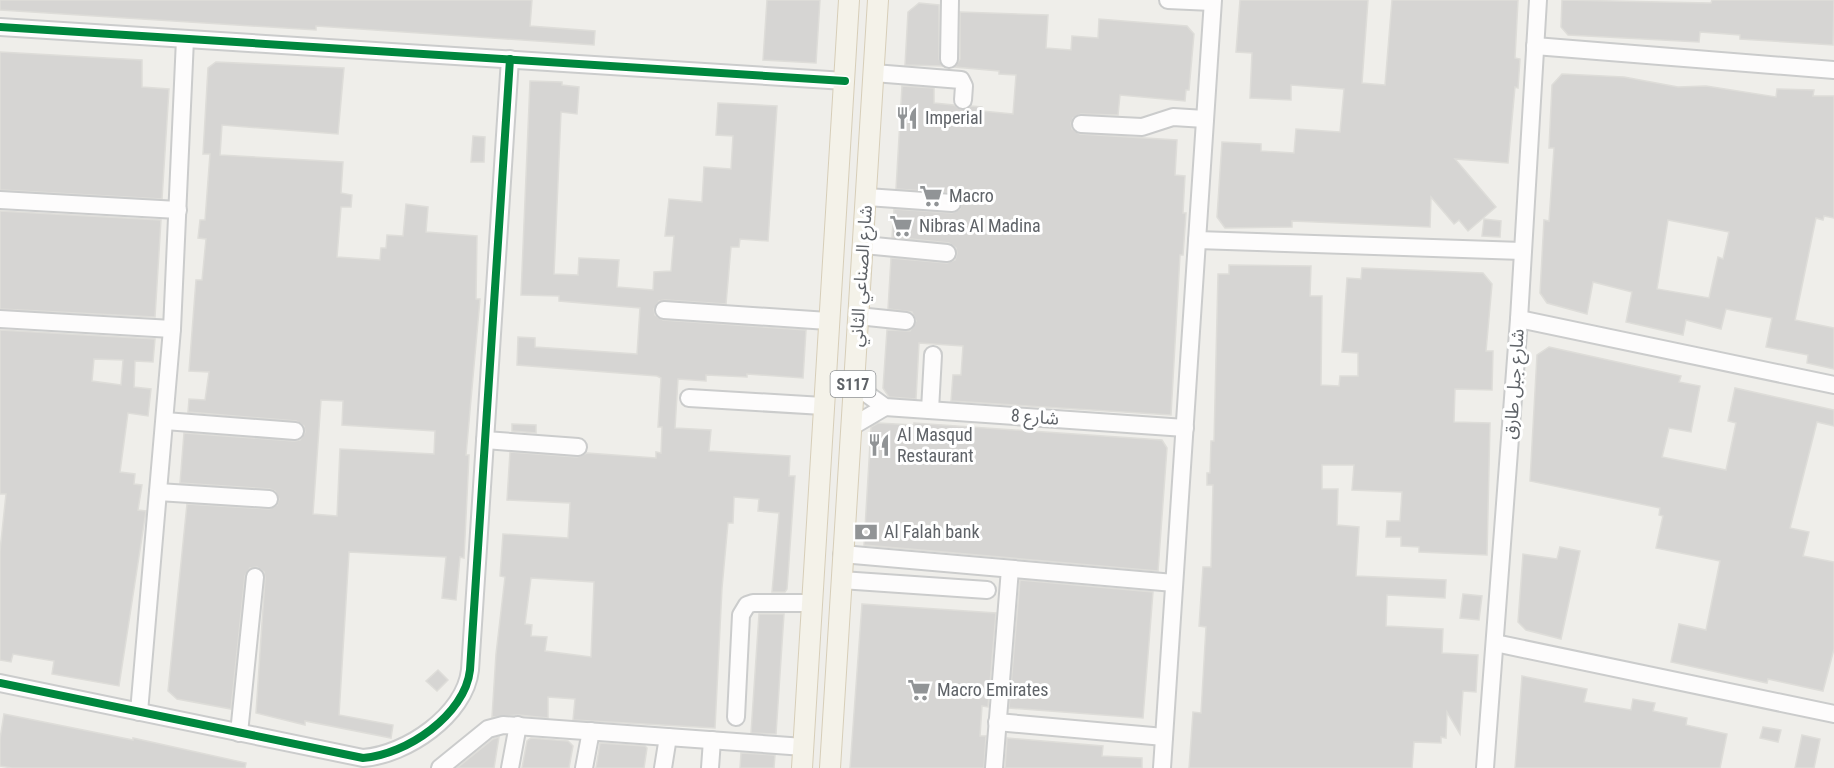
<svg xmlns="http://www.w3.org/2000/svg" width="1834" height="768" font-family="'Roboto Condensed','Noto Sans Arabic',sans-serif">
  <style>
    .building { fill: #d6d5d3; stroke: #deddd9; stroke-width: 1.5; fill-rule: evenodd }
    .lines { fill: none; stroke-linecap: round; stroke-linejoin: round }
    .minor-casing { stroke: #cbcccc; stroke-width: 20 }
    .major-casing { stroke: #d7ceb8; stroke-width: 22 }
    .minor { stroke: #fdfcfc; stroke-width: 16 }
    .major { stroke: #f4f2e9; stroke-width: 20 }
    .cycleway-casing { stroke: #fff; stroke-width: 11 }
    .cycleway { stroke: #00873e; stroke-width: 8 }
    .labels { text-anchor: middle; stroke-width: 6; stroke-linejoin: round; paint-order: stroke }
    .shield { fill: #fff; stroke: #8f9295; stroke-width: 1.5 }
    .shield-label { font-size: 16px; font-weight: bold; fill: #5f6368 }
    .poi-label { font-size: 18px; fill: #5f6368; stroke: #fff; text-anchor: start }
    .street-label { font-size: 18px; fill: #5f6368; stroke: #fff }
  </style>
  <rect width="100%" height="100%" fill="#efeeea"/>
  <g class="building">
    <polygon points="0,0 532,0 530,26 595,31 594,45 316,26 316,30 0,10"/>
    <polygon points="767,0 820,0 816,63 763,60"/>
    <polygon points="1240,0 1368,0 1362,83 1385,85 1392,0 1518,0 1515,58 1520,59 1518,88 1515,87 1508,163 1455,159 1496,207 1468,231 1459,220 1454,224 1431,197 1430,227 1292,221 1292,227 1225,228 1217,217 1222,142 1261,144 1261,151 1294,153 1296,129 1340,132 1344,89 1291,85 1291,100 1250,98 1252,53 1236,52"/>
    <polygon points="1562,0 1711,3 1712,0 1834,0 1833,45 1740,39 1740,35 1700,32 1699,42 1568,35 1561,27"/>
    <polygon points="919,3 939,5 939,59 942,66 905,65 908,12"/>
    <polygon points="960,12 1048,15 1046,48 1071,50 1072,36 1098,38 1099,19 1187,26 1194,34 1189,90 1186,90 1185,101 1120,95 1118,115 1081,114 1073,118 1071,123 1072,129 1080,134 1177,140 1175,175 1185,176 1183,213 1186,213 1183,255 1180,255 1171,415 951,401 953,375 961,375 963,346 919,343 916,399 889,397 883,388 887,330 910,331 916,321 912,312 888,309 891,258 947,263 955,260 957,253 956,248 949,243 892,237 894,209 952,213 960,209 962,203 958,195 953,193 896,189 902,86 934,88 934,103 954,105 962,110 971,106 982,107 982,111 1013,114 1016,75 999,74 999,71 955,67 960,59"/>
    <polygon points="0,52 142,60 142,87 169,89 162,199 0,190"/>
    <path d="M216,62l128,6 -6,66 -116,-9 -2,30 123,7 -2,31 11,2 -1,12h-10l-4,50 43,3 1,-12h5l1,-13 16,1 3,-32 22,3 -2,25 51,4 -1,63h4l-14,156h3l-5,103 -4,-1 -4,43 -14,-2 4,-41 -97,-5 -10,163 54,10 -2,13 -86,-17v4l-49,-12 9,-135 -1,-6 -7,-5 -7,1 -5,8 -14,133 -54,-10 -9,-8 19,-187 82,5 8,-4 2,-6 -4,-8 -5,-2 -90,-6 4,-50 110,8 6,-1 5,-8 -1,-6 -8,-5 -108,-9 1,-13 16,1 4,-28 -20,-1 7,-91h6l4,-41 -8,-1 2,-18h5l5,-66h-7l5,-86zM321,400l22,1 -1,24 93,6 -1,23 -94,-5 -3,67 -24,-2z"/>
    <path d="M1562,74l62,3 54,10 28,-1 70,11 1,-8 37,1 -1,6h21v122l-10,-2 -1,4 -7,-2 -21,102 39,8v41l-27,-6 1,-8 -42,-8 6,-29 -46,-9 -5,20 -35,-9 -3,15 -57,-13 6,-30 -39,-10 -6,32 -40,-11 -7,-10 4,-73 5,1 5,-73h-5l3,-63zM1668,220l61,12 -6,27 -5,-2 -9,41 -52,-9z"/>
    <path d="M530,81l32,1v3l17,2 -2,27 -16,-2 -7,162 24,1 1,-17 40,2 -2,27 36,3 1,-18 17,-1 3,-35h-9l4,-37 33,3 2,-35 27,2 2,-33 -17,-1 2,-32 59,3 -9,135 -28,-2 -1,8h-8l-5,57 -61,-4 -6,1 -5,8 1,6 8,5 143,10 -3,48 -56,-4v3l-41,-2v6l-28,-2 -3,49 36,2 -2,21 81,5 -1,20h6l-8,113 -2,3h-13l7,-79 -21,-2 1,-12 -25,-2 -1,26h-5l-6,65 -7,140 -142,-8 2,-21 -27,-2v21l-29,-3 -27,2 4,-63 9,-77 -5,-1 3,-42 65,4 2,-35 -63,-3 3,-48 67,5 10,-4 69,5v-6l5,1 1,-26h-4l3,-49 -4,-2 -140,-11 1,-28 17,1v9l102,7 3,-46 -81,-7v-5l-38,-1zM531,578l63,4 -3,75 -46,-6 2,-14 -16,-1 1,-11 -7,-1z"/>
    <polygon points="473,136 485,137 484,162 471,162"/>
    <polygon points="0,211 161,220 155,317 0,309"/>
    <polygon points="1484,219 1501,221 1500,237 1482,236"/>
    <polygon points="1229,265 1311,266 1310,296 1322,296 1321,385 1339,386 1340,376 1358,376 1358,353 1342,352 1347,278 1361,279 1362,268 1483,273 1492,284 1486,351 1493,351 1492,390 1455,389 1454,422 1490,423 1487,555 1419,552 1419,547 1401,546 1401,537 1386,537 1387,521 1400,521 1402,492 1352,490 1354,465 1322,465 1322,489 1338,489 1337,525 1359,527 1356,576 1446,580 1445,598 1387,595 1386,626 1443,629 1442,653 1478,655 1476,692 1463,691 1460,734 1447,712 1446,738 1441,737 1441,743 1414,742 1412,768 1189,768 1193,712 1201,713 1206,627 1199,626 1203,567 1211,567 1213,485 1207,485 1207,473 1210,473 1211,441 1214,441 1218,274 1229,274"/>
    <path d="M0,330l155,9 -2,23 -18,-1 -1,26 17,2 -3,27 -20,-3 -8,59 15,2 -1,10 8,1 -4,25 8,1 -27,175 -67,-12 2,-13 -41,-7 -2,8 -11,-2v-109l6,-57h-6zM94,359l29,1 -2,25 -29,-4z"/>
    <polygon points="1549,347 1681,376 1679,382 1700,386 1691,432 1669,428 1662,457 1726,470 1736,423 1728,421 1735,388 1834,410 1834,426 1817,422 1790,528 1809,532 1803,556 1834,562 1834,649 1823,691 1768,679 1767,683 1671,662 1679,624 1706,630 1720,561 1656,548 1663,516 1659,515 1660,508 1530,481 1537,355"/>
    <polygon points="878,423 914,425 914,423 1162,440 1167,448 1158,571 864,545 871,427"/>
    <polygon points="512,424 536,425 536,433 512,431"/>
    <polygon points="1560,547 1580,551 1561,639 1526,630 1518,622 1523,554 1557,559"/>
    <polygon points="1020,580 1153,592 1143,718 1009,708"/>
    <polygon points="1463,594 1482,596 1479,620 1460,618"/>
    <polygon points="862,604 996,613 988,707 982,706 980,736 986,736 984,768 850,768"/>
    <polygon points="759,614 784,614 776,734 751,733"/>
    <polygon points="438,670 448,680 437,691 426,681"/>
    <polygon points="1522,676 1587,689 1584,702 1631,710 1633,699 1655,703 1653,711 1687,718 1686,725 1727,734 1720,768 1515,768"/>
    <polygon points="4,714 133,740 133,738 246,763 245,768 12,768 0,766 0,739"/>
    <polygon points="1763,727 1781,730 1778,742 1760,738"/>
    <polygon points="1802,735 1820,739 1814,768 1795,768"/>
    <polygon points="499,737 494,768 457,768 493,739"/>
    <polygon points="531,738 568,741 573,746 569,768 522,768 527,741"/>
    <polygon points="1007,738 1103,746 1102,756 1142,758 1142,768 1005,768"/>
    <polygon points="600,743 645,746 647,748 644,768 596,768"/>
    <polygon points="741,753 775,755 774,768 740,768"/>
  </g>
  <g class="lines">
    <g class="minor-casing">
      <g id="minor">
        <polyline points="1168,0 1212,2"/>
        <polyline points="0,27 845,81"/>
        <polyline points="1535,46 1834,70"/>
        <polyline points="949,59 950,0"/>
        <polyline points="874,73 961,80 964,86 963,100"/>
        <polyline points="1081,124 1142,127 1173,117 1205,119"/>
        <polyline points="867,197 952,203"/>
        <polyline points="0,200 178,210"/>
        <polyline points="1197,240 1522,251"/>
        <polyline points="864,245 947,253"/>
        <polyline points="664,310 828,321"/>
        <polyline points="858,316 906,321"/>
        <polyline points="0,319 172,329"/>
        <polyline points="1519,319 1834,385"/>
        <polyline points="854,377 867,394 885,407 1185,428"/>
        <polyline points="689,398 823,406"/>
        <polyline points="930,410 933,355"/>
        <polyline points="165,421 295,431"/>
        <polyline points="851,427 885,407"/>
        <polyline points="485,440 578,447"/>
        <polyline points="158,492 269,499"/>
        <polyline points="842,554 1174,583"/>
        <polyline points="841,580 987,590"/>
        <polyline points="1495,643 1834,714"/>
        <path d="M0,683l363,75c43,-3 102,-43 107,-88l40,-611"/>
        <polyline points="139,712 172,329 185,39"/>
        <polyline points="736,717 741,615 747,605 753,603 812,603"/>
        <polyline points="997,722 1164,737"/>
        <polyline points="239,733 255,577"/>
        <polyline points="440,768 488,729 503,725 804,747"/>
        <polyline points="510,768 518,725"/>
        <polyline points="584,768 591,731"/>
        <polyline points="663,768 668,737"/>
        <polyline points="710,768 712,740"/>
        <polyline points="994,768 1010,569"/>
        <polyline points="1162,768 1213,0"/>
        <polyline points="1485,768 1519,319 1538,0"/>
      </g>
    </g>
    <g class="major-casing">
      <g id="major">
        <polyline points="802,768 849,0"/>
        <polyline points="830,768 878,0"/>
      </g>
    </g>
    <use href="#minor" class="minor"/>
    <use href="#major" class="major"/>
    <g class="cycleway-casing">
      <g id="cycleway">
        <polyline points="0,27 845,81"/>
        <path d="M0,683l363,75c43,-3 102,-43 107,-88l40,-611"/>
      </g>
    </g>
    <use href="#cycleway" class="cycleway"/>
  </g>
  <defs>
    <g id="restaurant-bare" transform="scale(1.8)"><path d="M-5-6h1v4h1v-4h1v4h1v-4h1v5L-1.5 .5V6h-2V.5L-5-1ZM5-6V6H3V1.5H1.5Q1.5-4 5-6Z" fill="#919496" stroke="#fff" stroke-width="2.5" paint-order="stroke"/></g>
    <g id="supermarket-bare" transform="scale(1.8)"><path d="M-6-5.5h2.5l.6 2H6L4.5 2H-2.5L-4.4-4H-6ZM-1.5 3.2a1.3 1.3 0 1 0 .1 0ZM3 3.2a1.3 1.3 0 1 0 .1 0Z" fill="#919496" stroke="#fff" stroke-width="2.5" paint-order="stroke"/></g>
    <g id="bank-bare" transform="scale(1.8)"><path d="M-6-4H6V4H-6ZM0-2.3a2.3 2.3 0 1 0 0 4.6a2.3 2.3 0 1 0 0-4.6Z" fill="#919496" stroke="#fff" stroke-width="2.5" paint-order="stroke"/></g>
  </defs>
  <g fill-rule="evenodd">
    <use href="#restaurant-bare" x="907" y="118"/>
    <use href="#supermarket-bare" x="931" y="196"/>
    <use href="#supermarket-bare" x="901" y="226"/>
    <use href="#restaurant-bare" x="879" y="445"/>
    <use href="#bank-bare" x="866" y="532"/>
    <use href="#supermarket-bare" x="919" y="690"/>
  </g>
  <g class="labels">
    <rect class="shield" x="830.5" y="371" width="45" height="26" rx="4.5"/>
    <g class="shield-label">
      <text x="853" y="390">S117</text>
    </g>
    <g class="poi-label">
      <text x="925" y="124">Imperial</text>
      <text x="949" y="202">Macro</text>
      <text x="919" y="232">Nibras Al Madina</text>
      <text x="897" y="441">Al Masqud<tspan x="897" dy="21">Restaurant</tspan></text>
      <text x="884" y="538">Al Falah bank</text>
      <text x="937" y="696">Macro Emirates</text>
    </g>
    <g class="street-label">
      <text transform="translate(861 276) rotate(-86)" y="6">شارع الصناعي الثاني</text>
      <text transform="translate(1514 384) rotate(-86)" y="6">شارع جبل طارق</text>
      <text transform="translate(1035 417) rotate(4)" y="6">شارع 8</text>
    </g>
  </g>
</svg>
